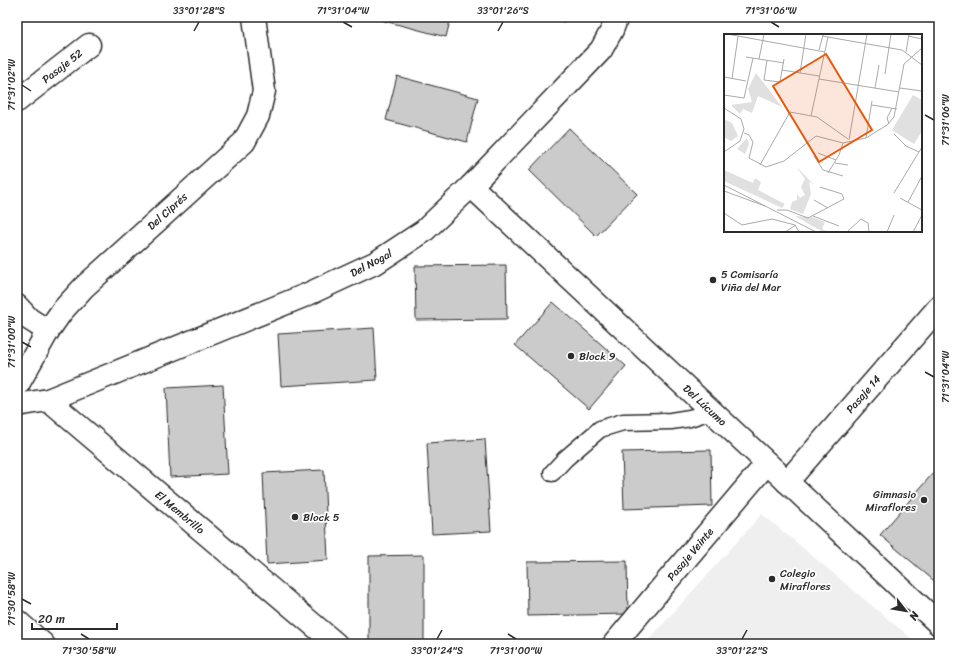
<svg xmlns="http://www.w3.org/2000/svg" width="956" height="661" font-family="Sriracha,sans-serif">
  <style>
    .built { fill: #efefef }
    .building { fill: #cbcbcb; stroke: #2b2b2b }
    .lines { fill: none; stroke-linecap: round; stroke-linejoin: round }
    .service-casing { stroke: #2b2b2b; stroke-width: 19 }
    .minor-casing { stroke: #2b2b2b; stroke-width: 25 }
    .service { stroke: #fff; stroke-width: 16 }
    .minor { stroke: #fff; stroke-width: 22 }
    .ticks { fill: none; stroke: #2b2b2b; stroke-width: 1.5 }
    .poi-dot { fill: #2b2b2b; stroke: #fff; stroke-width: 1.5 }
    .labels { text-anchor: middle; stroke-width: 3.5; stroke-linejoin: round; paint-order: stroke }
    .street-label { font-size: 11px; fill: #2b2b2b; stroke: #fff }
    .poi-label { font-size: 11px; fill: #2b2b2b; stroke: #fff; text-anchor: start }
    .inset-road { fill: none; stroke: #aaa; stroke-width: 1 }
    .view { fill: #e8590c; fill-opacity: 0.15; stroke: #e8590c; stroke-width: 2 }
    .inset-edge { fill: none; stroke: #2b2b2b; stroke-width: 2 }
    .neatline { fill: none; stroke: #2b2b2b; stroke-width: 1.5 }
    .ticks-label { font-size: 10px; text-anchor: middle; fill: #2b2b2b }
  </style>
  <rect width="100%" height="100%" fill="#fff"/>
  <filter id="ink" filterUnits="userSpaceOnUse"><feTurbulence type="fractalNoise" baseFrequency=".025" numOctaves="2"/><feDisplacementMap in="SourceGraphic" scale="8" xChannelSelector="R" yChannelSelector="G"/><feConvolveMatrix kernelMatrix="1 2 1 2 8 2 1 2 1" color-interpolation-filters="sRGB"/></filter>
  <g filter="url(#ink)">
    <polygon class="built" points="762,514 918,644 645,644"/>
    <g class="building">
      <polygon points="369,17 451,17 446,37"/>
      <polygon points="546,17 565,17 564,22"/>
      <polygon points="397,76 478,98 467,142 386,120"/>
      <polygon points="569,128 637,194 596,236 529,170"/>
      <polygon points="506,265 507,319 416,320 415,266"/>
      <polygon points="553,302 626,366 589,409 515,345"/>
      <polygon points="374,328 377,380 281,386 278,334"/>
      <polygon points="223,385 228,474 170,477 166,388"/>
      <polygon points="485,439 491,531 432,534 427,443"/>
      <polygon points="711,450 712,506 624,509 622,452"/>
      <polygon points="939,466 939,585 880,535"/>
      <polygon points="324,470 328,560 267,564 263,473"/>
      <polygon points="424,555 424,642 369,643 369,556"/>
      <polygon points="627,561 628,614 528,616 527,562"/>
    </g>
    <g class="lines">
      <g class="service-casing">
        <polyline id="service" points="552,473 565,459 600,429 623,422 671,421 690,418 711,411"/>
      </g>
      <g class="minor-casing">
        <g id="minor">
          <polyline points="17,101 89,45"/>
          <polyline points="471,186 939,624"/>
          <polyline points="17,306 29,319 48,331"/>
          <polyline points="17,386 48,331 62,311 84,287 244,142 258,116 264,91 254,17"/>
          <polyline points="48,400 306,295 377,262 424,231 471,186 601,50 612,30 617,17"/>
          <polyline points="17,405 48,400 336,644"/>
          <polyline points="787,482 939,307"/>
          <polyline points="17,621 43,644"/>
          <polyline points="614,644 767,463"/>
        </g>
      </g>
      <use href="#service" class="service"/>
      <use href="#minor" class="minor"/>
    </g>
  </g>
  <path class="ticks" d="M343,22l9,5M771,22l8,5M194,31l5,-9M498,31l5,-9M22,85l9,6M925,115l9,5M22,342l9,5M925,372l9,5M22,599l9,5M81,634l8,5M508,634l8,5M437,639l5,-9M742,639l5,-9"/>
  <g class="poi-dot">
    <circle cx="713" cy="280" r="4"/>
    <circle cx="571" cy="356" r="4"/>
    <circle cx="924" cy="500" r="4"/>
    <circle cx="295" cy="517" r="4"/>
    <circle cx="772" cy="579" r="4"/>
  </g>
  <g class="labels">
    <g class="street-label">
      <text transform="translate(62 66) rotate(-38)" y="4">Pasaje 52</text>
      <text transform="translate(167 211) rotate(-42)" y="4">Del Ciprés</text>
      <text transform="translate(371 263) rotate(-28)" y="4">Del Nogal</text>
      <text transform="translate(863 394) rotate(-49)" y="4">Pasaje 14</text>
      <text transform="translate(705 405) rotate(43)" y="4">Del Lúcumo</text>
      <text transform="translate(180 512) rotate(40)" y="4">El Membrillo</text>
      <text transform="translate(690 554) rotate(-50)" y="4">Pasaje Veinte</text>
    </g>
    <g class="poi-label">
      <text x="721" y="278">5 Comisaría<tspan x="721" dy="13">Viña del Mar</tspan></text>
      <text x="579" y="360">Block 9</text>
      <text x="916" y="498" text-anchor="end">Gimnasio<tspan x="916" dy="13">Miraflores</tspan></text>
      <text x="303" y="521">Block 5</text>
      <text x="780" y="577">Colegio<tspan x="780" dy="13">Miraflores</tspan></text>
    </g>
  </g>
  <g transform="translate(724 34)">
    <rect width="198" height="198" fill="#fff"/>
    <path d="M32,39l26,34 -24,-11 -6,17 -9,-4 -3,5 -9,-9 21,-3 -4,-13zM189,61l9,5v31l-8,13 -22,-14zM0,85l8,4 6,13 -7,5 -7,-4zM23,104l2,6 -4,10 -8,-5zM72,132l17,18 -4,-2 2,12 -8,20 -13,-5 2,-7 5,-2v-6l3,4 5,-3 -4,-8 4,-8zM0,136l29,13 2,-5 6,4 -3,8 27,14 -3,4 -58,-27zM71,182l17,1 13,5 -3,7 6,3h-5z" fill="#e0e0e0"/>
    <path class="inset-road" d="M3,0l98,18M98,2l80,14 20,15M184,2l14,3M95,16l4,-15M182,18l3,-18M22,23l38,6M35,25l5,-25M43,26l-3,20 16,2 4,-23M58,36l37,6M76,39l6,-39M161,40l6,-40M0,43l22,4M8,45l6,-43M95,45l80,13M151,54l4,-23M176,54l22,3M0,61l20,3 9,-40M148,71l25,4M0,74l17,11 3,10 -4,12 -16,11M87,82l17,-79M165,90l-2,-6 5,-10M20,99l5,2 4,7 -4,16 17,9 18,-6 32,-25 27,7 23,-5 21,-13 7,-8 10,-53 18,-16M170,100l12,12 13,6M142,104l6,-37M125,106l18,-106M94,119l18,7M90,122l9,14 20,6M111,129l13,2M36,131l30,-53 27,5 31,22M104,139l11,-18 4,-12M0,151l92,47M0,157l41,15M170,159l28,-46M176,164l22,12M90,166l14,8M184,168l14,-26M53,176h10l21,8 36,-19 -2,-5 -22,-7M0,179l18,12 30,-6 23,6 4,7M89,182l26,10M61,198l11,-7M123,198l14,-13 7,4 1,9M163,198l7,-17M189,198l9,-17"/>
    <path class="view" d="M102,20l46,76 -53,32 -46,-76z"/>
    <rect width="198" height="198" class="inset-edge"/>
  </g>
  <rect width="956" height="661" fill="none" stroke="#fff" stroke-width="44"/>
  <g transform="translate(906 611) rotate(121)" stroke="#ffffff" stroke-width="3" paint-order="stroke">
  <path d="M0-3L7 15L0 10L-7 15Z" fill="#2b2b2b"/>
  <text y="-6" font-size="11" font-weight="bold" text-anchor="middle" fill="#2b2b2b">N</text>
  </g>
  <path d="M32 623v6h85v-6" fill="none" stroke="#2b2b2b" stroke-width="2"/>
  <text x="38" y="623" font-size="12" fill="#2b2b2b" stroke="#ffffff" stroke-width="3" paint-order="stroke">20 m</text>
  <rect x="22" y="22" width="912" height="617" class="neatline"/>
  <g class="ticks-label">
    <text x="199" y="14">33°01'28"S</text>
    <text x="343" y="14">71°31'04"W</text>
    <text x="503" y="14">33°01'26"S</text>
    <text x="771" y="14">71°31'06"W</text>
    <text transform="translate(11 85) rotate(-90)" y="4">71°31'02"W</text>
    <text transform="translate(945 120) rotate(-90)" y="4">71°31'06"W</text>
    <text transform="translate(11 342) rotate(-90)" y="4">71°31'00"W</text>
    <text transform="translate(945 377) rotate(-90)" y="4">71°31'04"W</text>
    <text transform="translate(11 599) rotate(-90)" y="4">71°30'58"W</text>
    <text x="89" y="654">71°30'58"W</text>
    <text x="437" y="654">33°01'24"S</text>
    <text x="516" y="654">71°31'00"W</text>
    <text x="742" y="654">33°01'22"S</text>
  </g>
</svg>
